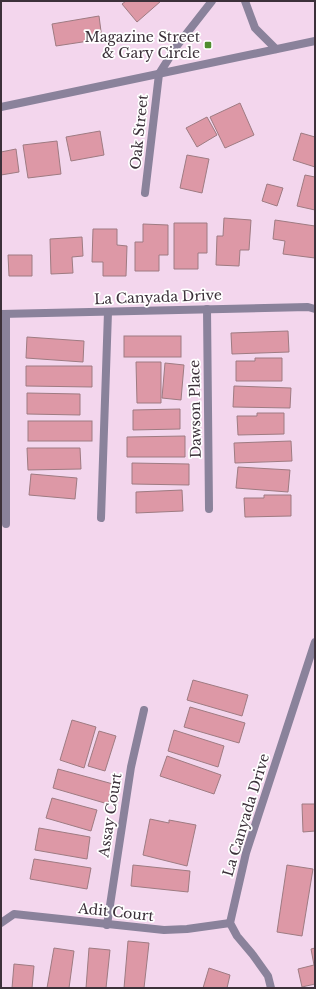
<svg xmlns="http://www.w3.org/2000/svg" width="316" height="989" font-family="'Libre Baskerville',serif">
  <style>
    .building { fill: #dd98a6; stroke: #9e7b82 }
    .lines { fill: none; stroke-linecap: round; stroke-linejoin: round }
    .minor { stroke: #8a829b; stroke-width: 8 }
    .tertiary { stroke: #8a829b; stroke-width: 8 }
    .poi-dot { fill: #4f8d2e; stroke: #fff; stroke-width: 1.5 }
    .labels { text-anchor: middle; stroke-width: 3.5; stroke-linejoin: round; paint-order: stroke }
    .poi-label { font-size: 14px; fill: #3c313a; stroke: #fff; text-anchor: end }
    .street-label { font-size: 14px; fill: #3c313a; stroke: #fff }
  </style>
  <rect width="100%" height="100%" fill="#f3d6ed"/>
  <g class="building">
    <polygon points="126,1 161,1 137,22 122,4"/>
    <polygon points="99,16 102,39 56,46 52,24"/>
    <polygon points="240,103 254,135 225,148 210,117"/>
    <polygon points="207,117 217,135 197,147 186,128"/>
    <polygon points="100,131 104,155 71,161 66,137"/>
    <polygon points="301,133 315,137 315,167 293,160"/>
    <polygon points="57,141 61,174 28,178 23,145"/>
    <polygon points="16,149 19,172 1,175 1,152"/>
    <polygon points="187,155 209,159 202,193 180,188"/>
    <polygon points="305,175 315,177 315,210 297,206"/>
    <polygon points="267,184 283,188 277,206 262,201"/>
    <polygon points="224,218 251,220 249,250 240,250 239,266 216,265 217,236 223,236"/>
    <polygon points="275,220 315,226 315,258 283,254 285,241 273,239"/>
    <polygon points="174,223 207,223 207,253 198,253 198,269 174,269"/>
    <polygon points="143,224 168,225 168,255 159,255 159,271 135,271 135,242 143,242"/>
    <polygon points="93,229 117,229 117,245 127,246 126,276 103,276 103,262 92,262"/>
    <polygon points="82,237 83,256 72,257 73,273 51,274 50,239"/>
    <polygon points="8,255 32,255 32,276 9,276"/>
    <polygon points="288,331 289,352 232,354 231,333"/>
    <rect x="124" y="336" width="57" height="21"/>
    <polygon points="27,337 84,341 83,362 26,358"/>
    <polygon points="255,358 282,358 282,381 236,381 236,361 255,361"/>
    <polygon points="136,362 161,362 161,403 137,403"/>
    <polygon points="165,363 184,365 181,400 162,398"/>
    <polygon points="26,366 92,366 92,387 26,386"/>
    <polygon points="234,386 291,388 290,408 233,407"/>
    <polygon points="27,393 80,394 80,415 27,414"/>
    <polygon points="180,409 180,429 133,430 133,410"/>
    <polygon points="257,413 284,413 284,434 238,435 237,416 257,416"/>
    <rect x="28" y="421" width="64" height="20"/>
    <polygon points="185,436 185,457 127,457 127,437"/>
    <polygon points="291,441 292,461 235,463 234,443"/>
    <polygon points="27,448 80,448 81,469 28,470"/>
    <polygon points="132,463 189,464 189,485 132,484"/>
    <polygon points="238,467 290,470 288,492 236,488"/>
    <polygon points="31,474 77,478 75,499 29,495"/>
    <polygon points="182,490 183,511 136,513 136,492"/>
    <polygon points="264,495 291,495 291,516 245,517 244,498 264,498"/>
    <polygon points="193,680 248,695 242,716 187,700"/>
    <polygon points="190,707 245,723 239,743 184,727"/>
    <polygon points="72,720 96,727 84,768 60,760"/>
    <polygon points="174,730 224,746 218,767 168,751"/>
    <polygon points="99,731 116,736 105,771 88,766"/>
    <polygon points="167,756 221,775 214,794 160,776"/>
    <polygon points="58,769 113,784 108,804 53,788"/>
    <polygon points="52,798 97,810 91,831 46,818"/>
    <polygon points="302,804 315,804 315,831 303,832"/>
    <polygon points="150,819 169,823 169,820 196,825 187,866 143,855"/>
    <polygon points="39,828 90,837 87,859 35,850"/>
    <polygon points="34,859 91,868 87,889 30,879"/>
    <polygon points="133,865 190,871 188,892 131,886"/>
    <polygon points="287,865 313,869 302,936 277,932"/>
    <polygon points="128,941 149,943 144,988 124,988"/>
    <polygon points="54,948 74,951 69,988 47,988"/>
    <polygon points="89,948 110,950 106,988 86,988"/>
    <polygon points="315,948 315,984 302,987 298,969 314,965 311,949"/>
    <polygon points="14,964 34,966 32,988 12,988"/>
    <polygon points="209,968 230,975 227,988 203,988"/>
  </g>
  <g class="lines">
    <g class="minor">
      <polyline points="145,193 159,74 176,47 212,1"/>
      <polyline points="207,309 209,509"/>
      <polyline points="1,314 308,307 315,309"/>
      <polyline points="101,518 108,312"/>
      <polyline points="6,524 6,314"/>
      <polyline points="1,923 14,914 164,930 187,929 230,923"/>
      <polyline points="107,925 131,767 144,710"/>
      <polyline points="271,988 268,976 253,955 237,936 230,923 246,853 315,642"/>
    </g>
    <g class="tertiary">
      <polyline points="245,1 255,28 276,49"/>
      <polyline points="1,107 315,41"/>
    </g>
  </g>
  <rect class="poi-dot" x="204" y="41" width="8" height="8" rx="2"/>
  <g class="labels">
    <g class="poi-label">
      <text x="200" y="42">Magazine Street<tspan x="200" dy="16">&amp; Gary Circle</tspan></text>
    </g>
    <g class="street-label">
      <text transform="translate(139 132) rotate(-84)" y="5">Oak Street</text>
      <text transform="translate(158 297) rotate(-2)" y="5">La Canyada Drive</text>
      <text transform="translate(195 409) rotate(-91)" y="5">Dawson Place</text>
      <text transform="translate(110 815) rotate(-81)" y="5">Assay Court</text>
      <text transform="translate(246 815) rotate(-73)" y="5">La Canyada Drive</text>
      <text transform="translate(116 912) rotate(6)" y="5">Adit Court</text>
    </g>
  </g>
  <rect width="316" height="989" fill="none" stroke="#3c313a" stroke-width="4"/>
</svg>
